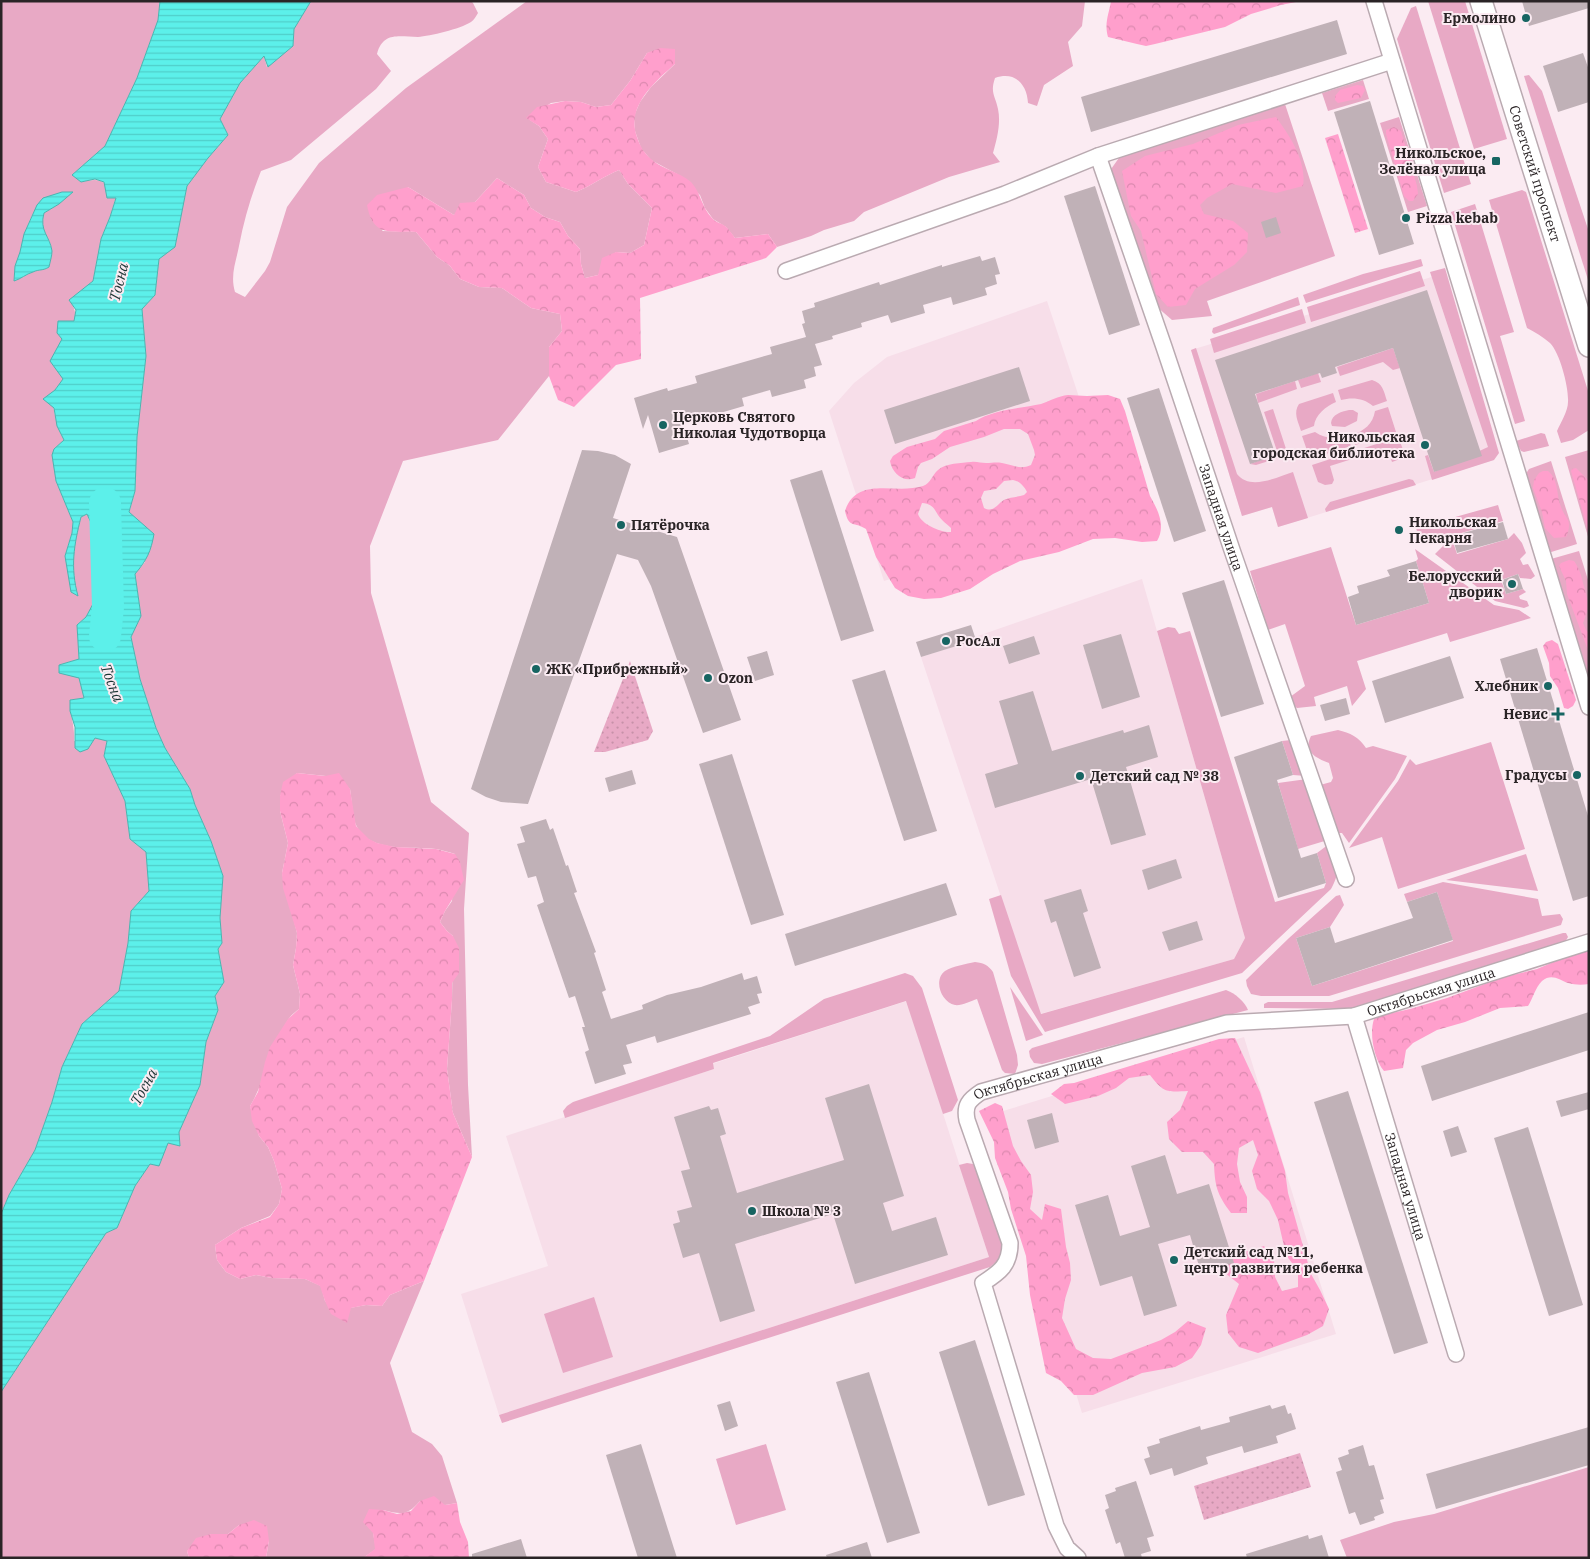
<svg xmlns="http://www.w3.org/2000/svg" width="1590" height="1559" font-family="'IBM Plex Serif',serif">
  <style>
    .built { fill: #f7dee9 }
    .grass { fill: #e8a9c5; fill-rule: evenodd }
    .forest { fill: url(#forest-crowns); fill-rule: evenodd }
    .park { fill: url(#park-dots) }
    .water { fill: url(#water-rules); stroke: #4db3af }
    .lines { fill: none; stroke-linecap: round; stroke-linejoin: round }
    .river { stroke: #5cf0ea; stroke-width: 32 }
    .building { fill: #c0b1b7 }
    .minor-casing { stroke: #baaab1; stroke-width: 18 }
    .secondary-casing { stroke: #baaab1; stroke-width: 24 }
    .minor { stroke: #fff; stroke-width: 15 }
    .secondary { stroke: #fff; stroke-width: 21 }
    .poi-dot { fill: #176562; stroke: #fbebf2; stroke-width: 2 }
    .labels { text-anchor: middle; stroke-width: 4; stroke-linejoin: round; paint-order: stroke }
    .poi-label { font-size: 14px; font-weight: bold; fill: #2a2426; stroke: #fbebf2; text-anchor: start }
    .street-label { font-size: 14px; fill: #2a2426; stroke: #fbebf2 }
    .water-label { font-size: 15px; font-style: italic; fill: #1d3534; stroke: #fbebf2 }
  </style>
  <defs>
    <pattern id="forest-crowns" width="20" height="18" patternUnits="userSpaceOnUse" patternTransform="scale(1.25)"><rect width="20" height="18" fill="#ff9fcc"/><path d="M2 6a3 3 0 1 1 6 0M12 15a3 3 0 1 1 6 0" fill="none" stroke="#db89af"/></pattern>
    <pattern id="park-dots" width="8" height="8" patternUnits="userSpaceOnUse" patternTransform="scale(1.25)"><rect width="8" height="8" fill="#e8a9c5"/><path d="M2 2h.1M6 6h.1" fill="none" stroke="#c791a9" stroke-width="1.8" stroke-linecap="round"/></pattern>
    <pattern id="water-rules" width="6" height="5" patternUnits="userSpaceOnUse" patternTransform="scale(1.25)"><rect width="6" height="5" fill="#5cf0ea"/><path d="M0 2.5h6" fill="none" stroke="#50cec9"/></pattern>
  </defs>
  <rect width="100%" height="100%" fill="#fbebf2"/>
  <g class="built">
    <polygon points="1438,275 1494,460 1278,527 1272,507 1242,516 1191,350"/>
    <polygon points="1047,301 1077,391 1114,509 884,581 829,411 854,383 887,357"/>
    <polygon points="1142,579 1245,938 1234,959 1040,1014 921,657 975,640 975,637"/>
    <polygon points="907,1001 989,1257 499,1415 461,1294 548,1266 506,1136 714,1069 712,1064"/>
    <polygon points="1244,1037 1336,1334 1082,1413 990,1115"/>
  </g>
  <g class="grass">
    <path d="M1,1h159l-2,19 -21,58 -32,68 -33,29 9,7c21,-5 23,-1 35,15l-6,20 -9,22 -8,42 -23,19c15,26 -6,23 -8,41 -2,11 4,28 1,38 -1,4 -5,6 -7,10 -7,15 1,37 8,51l-10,9 2,32 17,41 -1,11 -7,23 8,24v-30l8,-33 6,-3 11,24 2,16 10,-13 4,16 -4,31 -5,8 -11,6 -8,15 -9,8 2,34 -20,6v8l20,4 5,21 -14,2c0,15 5,25 4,41l21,-3 12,3 -3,15 21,45 5,38 16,13 3,39 -18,20 -3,32 -9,48 -37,33 -20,43 -10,35 -17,48 -26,45 -8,18zM43,198l16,6 -15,9c-5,19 6,22 8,38 0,5 -2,11 -3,16 -6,4 -10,2 -16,5 -6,2 -12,7 -19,9 0,-12 4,-20 7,-31 4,-19 10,-37 22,-52z"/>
    <path d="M311,1h160l2,2 5,10c-2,3 -4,7 -7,9 -11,7 -41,14 -53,15 -18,0 -35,-6 -41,17l14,17 -15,18 -85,71 -30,11c-10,25 -17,49 -22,75 -3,16 -9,29 -4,46l10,5 20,-26 5,-9 17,-55 32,-44 87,-75 121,-87h558l-3,25 -14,16 5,24 -29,19 -7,21 -9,-3c-1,-19 -13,-32 -33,-25 -5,15 0,17 3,31 3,14 -1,30 -5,44l7,9 -51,15 -85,35 -10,9 -30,9 -13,6 -34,11 -9,-13 -33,4 -9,-11 -13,-8 -8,-11 -5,-13 -23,-21 -26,-14 -10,-12 -6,-17 -1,-15 6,-14 11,-15 24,-23 -1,-15 -27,4 -17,28 -19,24 -15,2 -15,-5 -16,-1 -14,2 -24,15 12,8 9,13 -10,28 8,15 30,10c15,-6 28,-16 43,-22l9,14 24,24 -8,37 -14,8 -14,-1 -18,23 -13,3 -4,-14 -1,-15 -12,-13 -8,-14 -15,-5 -14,-9 -7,-13 -27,-17 -22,24 -21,13 -46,-28 -26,44 34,1 21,25 13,9 10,13 19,8 23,1 29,20 29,6 2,17 -13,16v29l-51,64 -95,21 -33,85 1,47 60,209 38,31 -5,76 4,176 4,72 -19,-44 -6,-44 5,-69 1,-64 -6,-5 -7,-9 5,-11 7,-10 3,-47c-6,-2 -13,-4 -19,-5 -23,-3 -66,4 -79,-22 -5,-9 -5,-28 -7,-38l-24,-13 -29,-3 -17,23v15l8,32 -6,30 15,60 -1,15 -3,17 7,29 -1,15c-4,3 -9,7 -11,11 -17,25 -22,60 -38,86l9,30 9,11 6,14 8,28 -3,15 -9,12 -29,12 -26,17 2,15 9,12 14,7 16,-4 16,3 33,1 16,7 4,15 21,21 4,-14 16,-3 16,1 8,-11 34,-14 -34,82 22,69 20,12 10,12 15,47 -12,2 -25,-4c-12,14 -18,14 -37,9l-10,23 3,16 -13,9h-97l3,-17 -30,-16 -11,9h-17l-24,17 2,7h-188v-166l105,-159 11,-5 18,-42 15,-22 9,1 9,-22 12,3 -1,-14 21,-47 6,-43 12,-32 -3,-14 9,-14 -6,-33 4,-6 -2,-25 3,-42 -12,-35 -16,-36 -5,-16 -25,-41 -9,-20 -16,-49 -9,-42 10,-21 -6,-42 10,-12 -16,-49 6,-22 2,-54 9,-81 -4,-47 13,-14 4,-36 16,-13 12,-60 21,-28 20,-23 -8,-16 20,-36 24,-27 3,11 26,-21 1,-17z"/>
    <polygon points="1428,1 1465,1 1507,139 1474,149"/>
    <polygon points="1416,6 1471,184 1444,193 1397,39 1411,8"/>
    <polygon points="1529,75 1542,91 1589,232 1589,283 1524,76"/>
    <polygon points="1363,80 1369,99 1328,111 1322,93"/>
    <polygon points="1284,101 1335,256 1207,301 1212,316 1172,320 1156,306 1109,172 1121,155"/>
    <polygon points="1399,117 1427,206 1408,212 1380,123"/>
    <path d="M1522,190l4,2 63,202v36l-16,10 -12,3 -4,-12c4,-9 11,-20 11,-29 1,-14 -8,-49 -18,-59 -7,-6 -15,-11 -23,-15l-38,-128z"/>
    <polygon points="1475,204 1514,332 1500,336 1525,421 1515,424 1451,212"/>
    <polygon points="1421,259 1423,266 1306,303 1303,295 1363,274"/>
    <polygon points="1445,268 1499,453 1494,460 1432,480 1425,456 1428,455 1434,472 1488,447 1430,272"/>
    <polygon points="1420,271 1425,286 1311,322 1307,307"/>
    <polygon points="1298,297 1300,305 1214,334 1212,332 1213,328"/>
    <polygon points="1302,309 1306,323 1214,353 1210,339"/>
    <path d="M1196,348l41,126c13,17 40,3 56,-2l15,46 -30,9 -6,-20 -30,9 -51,-166z"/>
    <polygon points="1393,348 1400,368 1393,370 1383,362 1340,376 1337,367"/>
    <polygon points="1318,373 1321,382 1301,388 1298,380"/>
    <path d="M1372,380c11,3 12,12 15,21l-14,5c-9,-8 -21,-9 -32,-6l-3,-10z"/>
    <polygon points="1295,381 1297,389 1258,403 1256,394"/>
    <path d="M1333,393l3,9c-10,4 -21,13 -22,24l-13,5c-3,-10 -8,-18 -2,-27z"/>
    <path d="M1388,407l8,25 -41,13 -3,-10c12,-4 21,-11 23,-24z"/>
    <polygon points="1273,409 1288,455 1256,465 1250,464 1278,454 1264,412"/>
    <path d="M1349,410h4l5,3 -1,8 -12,6 -13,-1 -1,-3c1,-9 10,-11 18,-13z"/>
    <path d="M1315,432c10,7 21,7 32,4l4,10 -41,13 -8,-23z"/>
    <polygon points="1541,433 1545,434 1549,446 1524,452 1521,451 1516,441"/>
    <path d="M1398,437c5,13 11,20 -6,25l-5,-14 -57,18 4,14 -2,4 -7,1 -7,-3 -6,-17z"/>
    <polygon points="1589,450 1589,540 1565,457"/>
    <polygon points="1551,461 1577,544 1548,553 1525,475 1529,469"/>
    <polygon points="1409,479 1413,480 1416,485 1326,512 1325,509 1330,502"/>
    <polygon points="1498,505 1503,521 1451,536 1457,554 1508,539 1514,533 1522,543 1526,553 1520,559 1523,565 1528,564 1535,576 1531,579 1520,578 1518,574 1501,580 1506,594 1523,589 1526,592 1519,596 1520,599 1527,601 1529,606 1524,608 1495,601 1435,554 1443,546 1442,541 1438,538 1430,543 1423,544 1420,541 1416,528"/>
    <polygon points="1331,547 1356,625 1429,603 1416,561 1418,559 1415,549 1494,605 1519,610 1531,618 1450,642 1447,633 1357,661 1366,689 1352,706 1347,686 1314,697 1316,706 1297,708 1292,704 1290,697 1305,686 1285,624 1268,630 1250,571"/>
    <polygon points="1579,551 1589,583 1589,682 1551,559"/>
    <path d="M1168,627l7,1 4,6 11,-3 85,271 49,-14 2,-5 -9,-30 12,-9c7,21 13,25 2,45l-89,84 -197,59 -34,-56 -22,-77 12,-4 40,119 193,-55 11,-21 -88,-307z"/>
    <path d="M1338,730c12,3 21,7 28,18l7,-2 34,10 -12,23 -46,64 -7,-10h-3l-19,-48 11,-3 2,-4 -4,-15c-13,-5 -26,-11 -18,-27z"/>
    <polygon points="1291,740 1306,776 1293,775 1282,741"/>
    <polygon points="1491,742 1525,849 1398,889 1382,837 1349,848 1398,781 1410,759 1416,765"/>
    <polygon points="1307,779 1328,840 1298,849 1278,783"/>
    <polygon points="1526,854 1538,891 1446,880"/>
    <polygon points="1443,882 1538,899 1542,916 1560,914 1563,919 1561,925 1329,996 1261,996 1251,994 1247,986 1246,980 1289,938 1336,896 1340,895 1344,905 1330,927 1296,938 1312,986 1453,941 1437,892 1407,902 1404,894"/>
    <polygon points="1563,933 1566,933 1568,937 1565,942 1352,1009 1264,1008 1264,1004 1268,1002 1332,1002"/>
    <path d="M975,962c9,1 13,3 18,10l24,83 1,10 -3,9 -10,-1 -3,-3 -25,-71c-6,2 -16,7 -22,6 -14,-3 -22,-25 -10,-34 8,-5 21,-7 30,-9z"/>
    <polygon points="905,973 913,976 922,988 958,1100 952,1111 943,1114 906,1001 713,1063 714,1069 565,1118 563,1111 567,1106 573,1102 770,1036 824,999"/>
    <polygon points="1010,987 1043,1035 1026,1041"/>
    <path d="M1226,990c9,3 19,12 22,20l-206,54 -8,-1 -4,-6 -1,-6 3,-3z"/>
    <polygon points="967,1163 973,1164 979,1172 1004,1251 1002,1257 990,1267 502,1423 499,1415 989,1257 959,1165"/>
    <polygon points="594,1297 613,1357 563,1373 544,1314"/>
    <polygon points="766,1444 786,1510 736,1525 716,1459"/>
    <polygon points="1589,1467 1589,1558 1347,1558 1340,1540 1394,1522 1434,1514"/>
  </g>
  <g class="forest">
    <path d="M1111,1h190l-20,4 -30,9 -26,13 -70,17 -9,2 -9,-2 -29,-7c-4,-14 1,-23 3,-36z"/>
    <path d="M660,48l15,1v15c-21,19 -49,42 -38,73 3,9 7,16 14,22 11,10 28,13 40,23 10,11 11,26 21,36 3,4 9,5 13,8 4,3 7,8 10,12l33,-4 9,13 -11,11 -126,40 1,61 -25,6 -42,42 -16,-7 -9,-24v-29l13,-16 -2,-17 -29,-6 -29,-20 -23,-1 -19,-8 -10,-13 -13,-9 -21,-25c-27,-1 -43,5 -49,-27l10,-10 31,-8 46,28 6,-12 15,-1 22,-24 27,17 7,13 14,9 15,5 8,14 12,13 1,15 4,14 13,-3 4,-17 14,-6 14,1 14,-8 8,-37 -24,-24 -9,-14c-15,6 -28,16 -43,22l-30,-10 -8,-15 10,-28 -9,-13 -13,-8 11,-11 28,-6 16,1 15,5 15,-2 19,-24 17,-28z"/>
    <polygon points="1357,85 1363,86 1365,90 1361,98 1338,103 1335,100 1335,96 1340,90"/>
    <path d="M1276,117c14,19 31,45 27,69l-27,7 -44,-9 -25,14 -7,7 4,9 29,7 15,12 -1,19 -13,13 -39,24 -9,16 -18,2 -12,-13 -15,-63 -10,-15 -9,-45 23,-15 48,-12 45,-19z"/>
    <polygon points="1394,127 1401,131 1417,186 1418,194 1413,201 1409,201 1404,196 1386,134 1386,130"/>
    <polygon points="1338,134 1368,229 1355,233 1325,138"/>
    <path d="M1068,395l19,1 21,-1 12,4 5,12 25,85c8,14 16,30 7,45l-15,1 -27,-4 -22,1 -34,13 -39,9 -27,13 -23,15 -29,9 -17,1 -16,-3 -13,-8 -19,-31 -10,-28c-12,-8 -17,0 -21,-18 12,-36 50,-16 78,-25 8,-3 9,-11 15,-16 7,-7 24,-7 33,-8 5,-1 10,1 15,1 6,0 10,-1 16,0 11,2 18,7 29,2l4,-10 -1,-5 -6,-16 -8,-5h-16l-20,8 -34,10 -18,12 -11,4 -3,4 -3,11c-12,5 -23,-5 -25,-17l3,-5 14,-9 28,-8 9,-8 32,-10c16,-11 46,-13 65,-17 9,-3 17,-8 27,-9zM1013,480c6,1 11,6 14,12l-3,3c-6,2 -14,2 -20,5 -7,4 -10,13 -20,8l-3,-10 3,-7 12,-2 8,-8zM922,503c10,1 12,5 16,12 3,5 9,9 13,13v4c-10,1 -30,-8 -33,-18z"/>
    <polygon points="1576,468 1589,481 1589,534 1571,471 1572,469"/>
    <path d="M1543,471h5c11,9 8,23 13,36 2,7 8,11 8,18 0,4 -1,8 -3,12l-12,1 -9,-10 -3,-16 -9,-24 1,-8 5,-7z"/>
    <path d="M1569,560l5,1c5,7 7,13 9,22 5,15 7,25 0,40l3,7 3,3v20l-22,-59 -1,-13 -7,-15 2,-3z"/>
    <polygon points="1552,640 1558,644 1576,700 1573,706 1568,709 1564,708 1558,688 1550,676 1549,663 1543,646 1546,642"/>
    <polygon points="297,773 325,776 339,773 350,789 356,826 369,839 377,843 395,847 436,849 455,854 460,862 464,880 445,911 440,922 447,931 453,936 459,948 459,973 452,983 452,1000 447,1069 453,1113 472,1157 424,1281 390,1295 382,1306 366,1305 351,1308 347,1323 331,1314 325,1301 320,1286 305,1279 272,1278 256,1275 240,1279 226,1272 217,1260 215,1245 241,1228 270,1217 279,1204 282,1189 274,1161 268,1147 259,1136 252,1121 250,1106 258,1092 265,1062 270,1047 288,1019 299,1009 300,994 293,965 296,948 297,933 283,888 282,873 288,843 280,811 280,796 283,782"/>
    <path d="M1589,947v37c-7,1 -14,1 -21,-1 -9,-3 -16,-10 -26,-2 -7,7 -9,17 -14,25l-28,2 -35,14 -28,8 -24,13 -7,7 -3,18 -19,3c-10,-12 -15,-37 -10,-52l9,-4 27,-6 37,-11 54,-20 36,-9z"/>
    <path d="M1235,1038l25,54 25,79 3,22 23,81 9,16 9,19 -6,17 -16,9 -49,18 -19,-6 -11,-14 -2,-18 13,-31 -29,-23 15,-12 23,2 16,-5 10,13 1,18 7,14 16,-4v-16l-12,-16 -8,-35 -9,-19 -12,-12 -5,-18 6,-16 -5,-15 -14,8 -2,16 3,18 7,15v16h-16c-14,-19 -16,-26 -17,-49l-11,-12h-21l-13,-13 -2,-17 13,-12 8,-19c-22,1 -24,2 -38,-16l-21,3 -13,10 -18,8 -33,8 -14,-10 13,-10 10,-1 145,-44z"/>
    <polygon points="995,1103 1002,1106 1013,1146 1021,1161 1031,1175 1033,1192 1030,1209 1042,1220 1045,1204 1061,1209 1066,1247 1070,1263 1071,1280 1065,1299 1062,1318 1076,1349 1093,1358 1111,1359 1161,1340 1175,1332 1188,1321 1206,1328 1201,1345 1192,1358 1175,1367 1142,1373 1093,1395 1074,1395 1061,1381 1046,1373 1030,1295 1026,1256 1011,1209 1008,1192 995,1158 994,1142 979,1111"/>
    <polygon points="434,1496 445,1505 457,1503 460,1522 468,1542 469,1558 363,1558 375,1549 373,1533 363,1522 369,1509 383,1510 397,1514 411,1511 420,1501"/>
    <polygon points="254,1520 267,1526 269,1541 266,1558 189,1558 187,1551 196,1538 211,1534 228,1534 239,1525"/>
  </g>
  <g class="park">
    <polygon points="630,661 653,731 648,740 605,752 594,752"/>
    <polygon points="1300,1453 1311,1487 1204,1520 1194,1486"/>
  </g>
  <g class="water">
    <path d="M160,1h151l-17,28 -1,17 -25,21 -4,-11 -24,27 -20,36 8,16 -20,23 -21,28 -12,61 -16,12 -4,36 -13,14 4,47 -9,81 -2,54 -6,21 25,22c-3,17 -7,26 -19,40l6,42 -10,21 9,42 16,49 9,20 25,41 5,16 16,36 12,35 -3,42 2,25 -4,6 6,33 -9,14 3,14 -12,32 -6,43 -21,47 1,14 -12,-3 -9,23 -9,-2 -15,22 -18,42 -11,5 -105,159v-178l8,-19 26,-45 17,-48 10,-35 20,-43 37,-33 9,-48 3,-32 18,-20 -3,-39 -16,-13 -5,-38 -21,-45 3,-15 -12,-3 -7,11 -8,3 -5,-4v-21l-5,-16v-11l14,-2 -5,-20 -20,-5v-8l20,-6 -2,-34 9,-8 8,-15 11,-6 5,-8 4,-31 -4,-16 -9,13 -3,-16 -11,-24 -6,3c-7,28 -11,50 -3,79l-7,-4 -6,-36 7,-23 1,-11 -17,-41 -4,-26 2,-6 10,-9 -7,-14 -3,-18 -11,-9 12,-9 8,-11 -13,-18 12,-22 -5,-6 1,-12h16l2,-11 -7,-10 24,-19 8,-42 9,-22 6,-19h-9l-3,-16 -9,-3 -14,3 -9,-7 33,-29 32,-68 21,-58z"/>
    <path d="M62,192h11l-14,12 -15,9c-5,18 6,23 8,38 0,5 -2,11 -3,16 -6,4 -10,2 -16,5 -7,2 -12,7 -19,9l1,-15 5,-14 4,-18 13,-29 6,-7z"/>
  </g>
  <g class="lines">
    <polyline class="river" points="105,503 108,607 105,636"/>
  </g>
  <g class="building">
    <polygon points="1522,1 1589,1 1589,8 1529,26"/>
    <polygon points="1337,20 1347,54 1091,132 1081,97"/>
    <polygon points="1583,53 1589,70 1589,102 1558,112 1543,66"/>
    <polygon points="1370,101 1414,244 1379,255 1334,112"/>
    <polygon points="1095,186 1140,325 1109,335 1064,196"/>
    <polygon points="1276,217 1281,233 1266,238 1261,222"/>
    <polygon points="980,256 982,261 995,257 1000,274 995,275 997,284 985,288 987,295 953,305 951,297 923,305 925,313 891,323 888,315 861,323 862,327 832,336 833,339 815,344 822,365 814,367 816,376 804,380 806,388 772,397 770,390 742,398 744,406 710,416 709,412 682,420 689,444 659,453 648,415 643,429 634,398 667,388 668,391 697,383 695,376 772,354 770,347 806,337 802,324 805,323 802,311 815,307 814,303 879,282 880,285 942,265 942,267"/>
    <polygon points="1427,290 1482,456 1434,472 1393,348 1335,367 1337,373 1322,378 1320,373 1255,394 1276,456 1250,464 1215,360"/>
    <polygon points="1019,367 1030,401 895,444 884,410"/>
    <polygon points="1159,388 1206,531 1174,542 1127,398"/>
    <polygon points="582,450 598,451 615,455 631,464 613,518 677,537 741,720 703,733 651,586 638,560 617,554 528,804 501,802 486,797 471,789"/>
    <polygon points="822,470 874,631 841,641 790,480"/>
    <polygon points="1503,522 1508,539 1457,553 1452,536"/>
    <polygon points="1416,561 1429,603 1356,625 1348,597 1359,593 1357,586 1390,576 1387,570"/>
    <polygon points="1518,574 1523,589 1506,594 1502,580"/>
    <polygon points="1224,580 1264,704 1221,717 1182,593"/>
    <polygon points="971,625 976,640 921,657 916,642"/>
    <polygon points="1121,634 1140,697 1102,709 1083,645"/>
    <polygon points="1034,636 1040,654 1009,664 1003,646"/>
    <polygon points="1537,648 1589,819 1589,896 1573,901 1500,659"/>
    <polygon points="767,651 774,675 755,681 747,657"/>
    <polygon points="1450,656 1464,698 1385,723 1372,681"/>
    <polygon points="885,670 937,831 904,841 852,680"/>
    <polygon points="1033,691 1052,751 1123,730 1124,733 1149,725 1158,757 1126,767 1146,835 1111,845 1091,779 995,808 985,774 1018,764 999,701"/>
    <polygon points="1346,698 1350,714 1325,721 1320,705"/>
    <polygon points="1282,741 1293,775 1277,780 1301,858 1317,853 1326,883 1278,898 1234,757"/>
    <polygon points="732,754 784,915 751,925 699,764"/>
    <polygon points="632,770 636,784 609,792 605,778"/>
    <polygon points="546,819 550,830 553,828 566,866 568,865 577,892 574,893 596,952 594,953 606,990 602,992 611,1019 643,1009 642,1005 667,995 701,987 742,973 744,980 757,976 762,993 757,994 760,1003 748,1007 751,1014 657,1043 655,1036 626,1045 632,1063 623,1065 626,1074 595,1084 585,1052 589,1050 582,1027 585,1027 575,996 569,998 537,905 544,902 536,876 528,878 517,844 525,842 520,827"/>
    <polygon points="1176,859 1182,878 1148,890 1142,870"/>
    <polygon points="946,883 957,915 795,966 785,934"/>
    <polygon points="1081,889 1088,911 1083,913 1101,968 1074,977 1056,921 1051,923 1044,900"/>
    <polygon points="1437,892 1453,940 1312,986 1296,938 1330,927 1335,943 1413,918 1407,902"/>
    <polygon points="1197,921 1203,940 1169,951 1162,932"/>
    <polygon points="1589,1012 1589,1050 1432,1101 1421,1066"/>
    <polygon points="869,1084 904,1196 883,1203 892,1231 936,1217 948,1255 855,1284 833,1214 735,1244 755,1311 720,1322 699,1253 683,1258 673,1224 680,1222 677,1211 692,1207 681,1171 690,1169 674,1117 709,1106 711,1110 718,1108 726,1134 720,1136 737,1193 844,1160 825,1098"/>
    <polygon points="1348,1091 1428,1343 1394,1354 1314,1102"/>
    <polygon points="1589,1092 1589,1109 1561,1117 1556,1101"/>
    <polygon points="1052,1113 1059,1142 1035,1149 1027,1120"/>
    <polygon points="1458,1126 1467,1152 1451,1157 1443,1131"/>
    <polygon points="1528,1127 1583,1305 1549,1316 1494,1138"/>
    <polygon points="1165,1155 1177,1194 1209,1184 1234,1263 1201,1273 1190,1235 1158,1244 1177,1306 1144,1316 1132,1276 1100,1286 1075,1205 1108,1195 1120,1236 1150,1227 1131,1166"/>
    <polygon points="975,1340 1025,1495 988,1506 939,1352"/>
    <polygon points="869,1372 920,1533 887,1543 836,1382"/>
    <polygon points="730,1401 738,1426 725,1431 717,1405"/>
    <polygon points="1270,1405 1272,1409 1285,1405 1288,1414 1291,1413 1296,1429 1276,1436 1278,1443 1244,1453 1242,1446 1206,1457 1208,1464 1174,1476 1172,1468 1150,1475 1144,1459 1150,1457 1147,1447 1160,1443 1159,1439 1200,1426 1201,1430 1230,1422 1229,1417"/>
    <polygon points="1589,1427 1589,1465 1436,1509 1426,1474"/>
    <polygon points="641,1444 677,1558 638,1558 606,1455"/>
    <polygon points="1363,1445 1369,1466 1374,1465 1384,1499 1380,1500 1384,1513 1374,1517 1375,1520 1360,1525 1355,1512 1349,1514 1336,1472 1342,1470 1338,1458 1349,1454 1348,1450"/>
    <polygon points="1136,1481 1154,1536 1147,1538 1151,1551 1141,1554 1142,1558 1125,1558 1120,1542 1116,1544 1105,1510 1109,1508 1105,1495 1116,1491 1115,1488"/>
    <polygon points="1308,1535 1309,1539 1322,1535 1329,1558 1247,1558 1246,1554"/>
    <polygon points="521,1539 527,1558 472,1558 472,1554"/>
    <polygon points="867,1542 872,1558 827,1558 826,1555"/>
  </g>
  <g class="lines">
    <g class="minor-casing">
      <g id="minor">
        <polyline points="1374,1 1589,707"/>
        <path id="s1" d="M1098,156l66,191 68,203 114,329"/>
        <polyline points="786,271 1005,194 1098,156 1392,61"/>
        <path id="s2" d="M1354,1016l102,338"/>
        <path id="s3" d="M1078,1558l-11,-10 -11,-22 -73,-243c17,-11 27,-18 27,-40l-43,-123c-3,-15 2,-20 14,-28l246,-69 127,-7 235,-74"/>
      </g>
    </g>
    <g class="secondary-casing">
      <g id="secondary">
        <path id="s4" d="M1481,1l108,345"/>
      </g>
    </g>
    <use href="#minor" class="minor"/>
    <use href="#secondary" class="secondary"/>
  </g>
  <g class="poi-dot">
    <circle cx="1526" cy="18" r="5"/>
    <rect x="1491" y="156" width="10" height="10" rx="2.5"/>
    <circle cx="1406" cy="218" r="5"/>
    <circle cx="663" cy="425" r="5"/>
    <circle cx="1425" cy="445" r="5"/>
    <circle cx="621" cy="525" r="5"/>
    <circle cx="1399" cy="530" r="5"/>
    <circle cx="1512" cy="584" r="5"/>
    <circle cx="946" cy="641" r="5"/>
    <circle cx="536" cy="669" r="5"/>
    <circle cx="708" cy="678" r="5"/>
    <circle cx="1548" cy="686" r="5"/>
    <path d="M1555.5 706.5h5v5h5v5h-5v5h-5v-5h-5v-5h5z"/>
    <circle cx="1577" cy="775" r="5"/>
    <circle cx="1080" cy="776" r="5"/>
    <circle cx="752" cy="1211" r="5"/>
    <circle cx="1174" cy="1260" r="5"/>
  </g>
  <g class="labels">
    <g class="poi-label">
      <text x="1516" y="23" text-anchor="end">Ермолино</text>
      <text x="1486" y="158" text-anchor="end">Никольское,<tspan x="1486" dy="16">Зелёная улица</tspan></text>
      <text x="1416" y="223">Pizza kebab</text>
      <text x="673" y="422">Церковь Святого<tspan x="673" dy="16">Николая Чудотворца</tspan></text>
      <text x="1415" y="442" text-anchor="end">Никольская<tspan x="1415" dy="16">городская библиотека</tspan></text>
      <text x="1409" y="527">Никольская<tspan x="1409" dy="16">Пекарня</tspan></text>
      <text x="631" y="530">Пятёрочка</text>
      <text x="1502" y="581" text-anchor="end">Белорусский<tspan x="1502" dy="16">дворик</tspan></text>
      <text x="956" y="646">РосАл</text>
      <text x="546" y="674">ЖК «Прибрежный»</text>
      <text x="718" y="683">Ozon</text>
      <text x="1538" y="691" text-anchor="end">Хлебник</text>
      <text x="1548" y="719" text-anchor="end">Невис</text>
      <text x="1567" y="780" text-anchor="end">Градусы</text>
      <text x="1090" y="781">Детский сад № 38</text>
      <text x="762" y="1216">Школа № 3</text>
      <text x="1184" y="1257">Детский сад №11,<tspan x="1184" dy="16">центр развития ребенка</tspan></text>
    </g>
    <g class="street-label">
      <text dy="5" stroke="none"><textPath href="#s4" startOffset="181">Советский проспект</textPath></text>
      <text dy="5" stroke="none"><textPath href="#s1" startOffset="382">Западная улица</textPath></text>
      <text dy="5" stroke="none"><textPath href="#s3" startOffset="972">Октябрьская улица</textPath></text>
      <text dy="5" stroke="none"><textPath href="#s3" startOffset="568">Октябрьская улица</textPath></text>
      <text dy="5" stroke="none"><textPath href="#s2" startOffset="178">Западная улица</textPath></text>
    </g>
    <g class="water-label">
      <text transform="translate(119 282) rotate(-76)" y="5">Тосна</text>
      <text transform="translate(112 683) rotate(69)" y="5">Тосна</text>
      <text transform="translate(144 1087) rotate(-61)" y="5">Тосна</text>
    </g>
  </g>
  <rect width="1590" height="1559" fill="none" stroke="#2a2426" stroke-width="5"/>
</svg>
